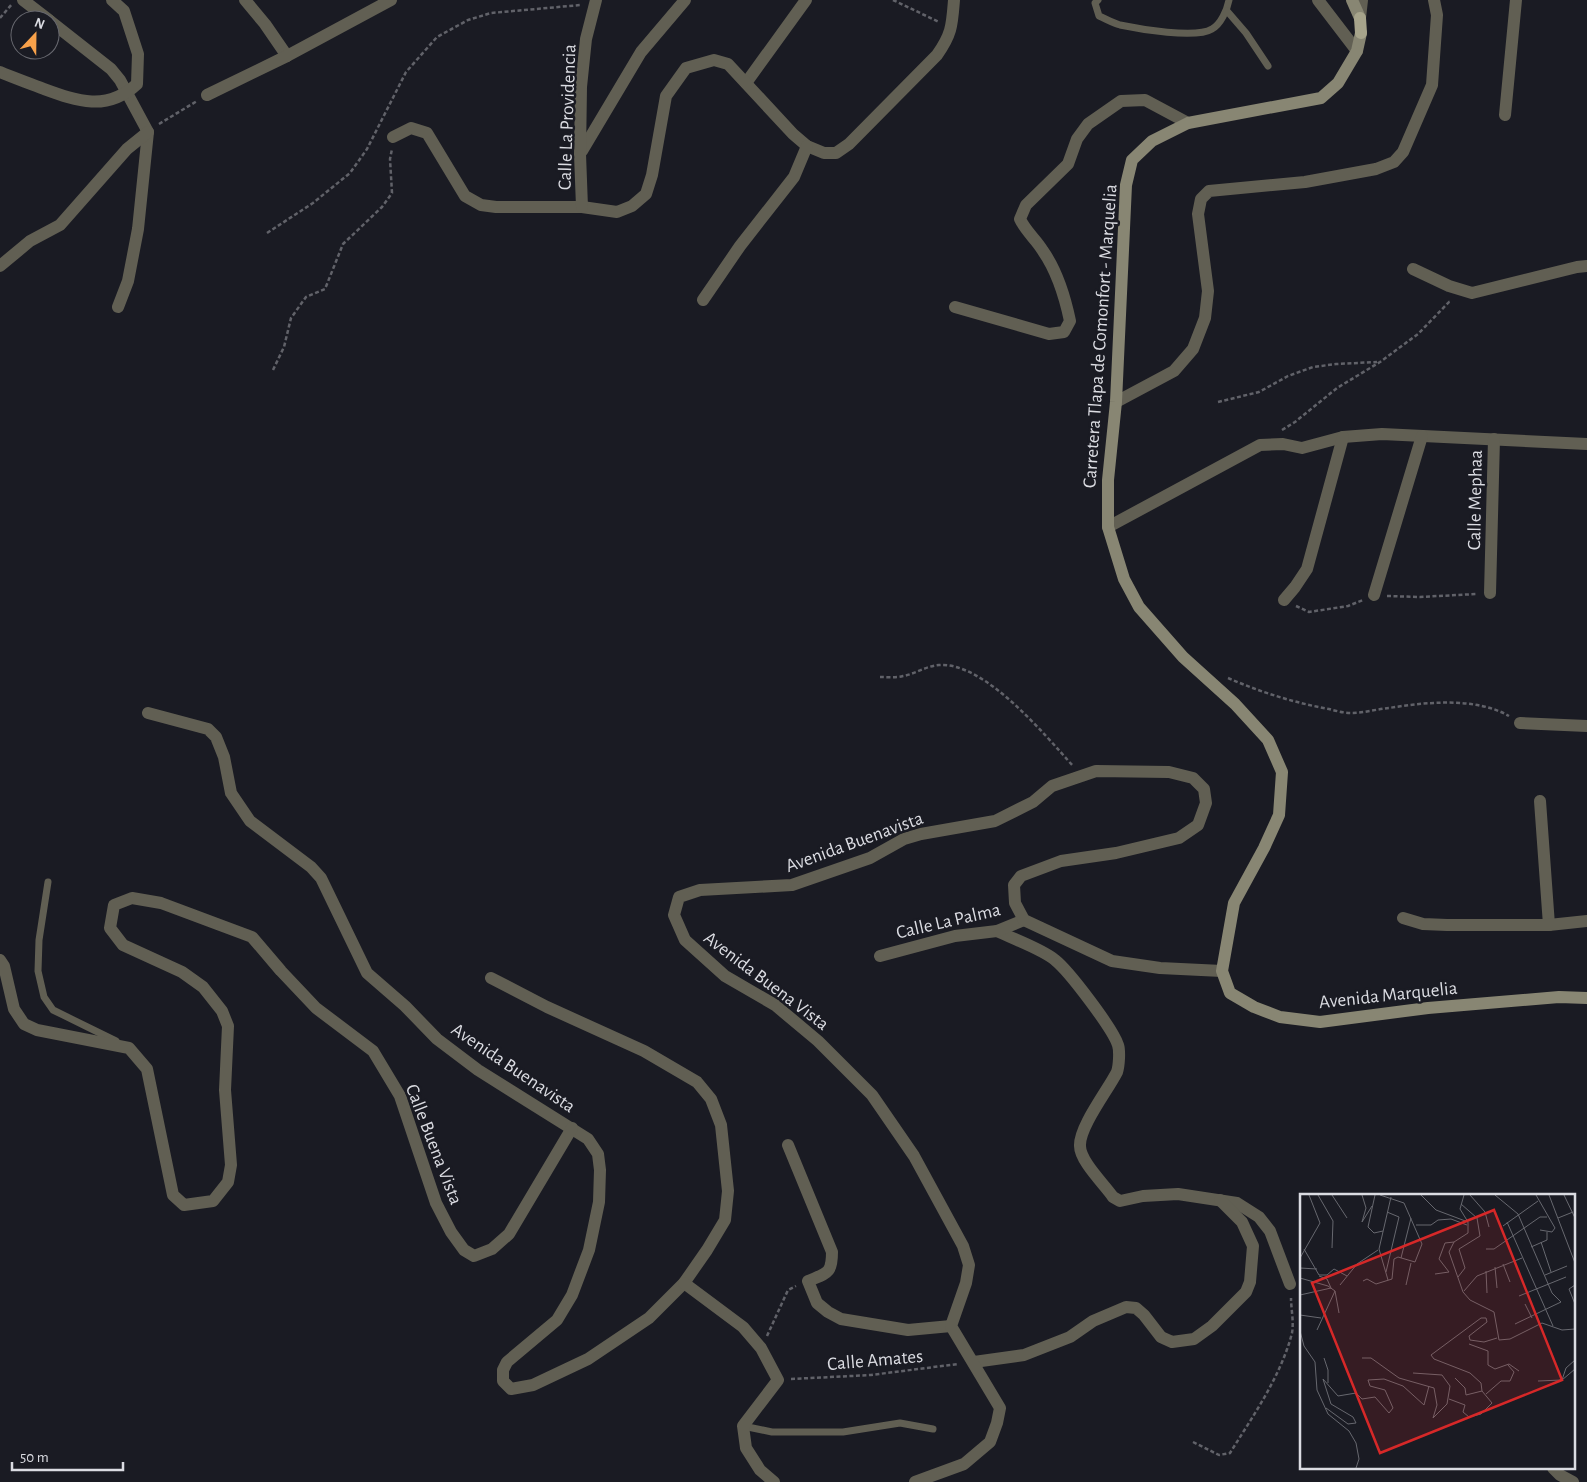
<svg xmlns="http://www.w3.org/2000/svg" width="1587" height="1482" font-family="'Alegreya Sans',sans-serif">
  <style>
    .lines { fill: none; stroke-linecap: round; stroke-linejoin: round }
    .path { stroke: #616269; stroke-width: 2.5; stroke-dasharray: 4 2.5; stroke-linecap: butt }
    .lane { stroke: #615f53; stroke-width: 7 }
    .street { stroke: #615f53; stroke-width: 12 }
    .secondary { stroke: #888673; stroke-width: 12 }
    .primary { stroke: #a7a48b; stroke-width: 12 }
    .labels { text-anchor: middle; stroke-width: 5; stroke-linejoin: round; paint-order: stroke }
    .street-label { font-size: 19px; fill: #dbdce2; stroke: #1a1b23 }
    .inset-road { fill: none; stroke: #67686f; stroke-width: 1 }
    .view { fill: #d62828; fill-opacity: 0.15; stroke: #d62828; stroke-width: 2.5 }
    .inset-edge { fill: none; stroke: #dbdce2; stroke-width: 2.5 }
  </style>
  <rect width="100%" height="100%" fill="#1a1b23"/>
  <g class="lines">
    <g class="path">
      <polyline points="893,0 939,22"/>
      <polyline points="0,18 12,4"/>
      <polyline points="159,124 197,101"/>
      <polyline points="267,233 313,203 350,173 367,149 406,72 437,37 468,20 491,13 581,5"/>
      <polyline points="273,370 284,347 291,318 306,297 325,289 343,244 382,207 392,193 390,159 392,149"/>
      <polyline points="1218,402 1259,392 1288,376 1313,367 1336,364 1377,362"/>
      <polyline points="1282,430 1295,422 1337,388 1380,362 1418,334 1449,302 1452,301"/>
      <polyline points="1387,596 1420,597 1476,594"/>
      <polyline points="1296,606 1309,612 1348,606 1363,600"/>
      <path d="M880,677c7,0 16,1 23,-1 12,-2 23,-10 36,-11 46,-3 106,70 134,101"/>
      <path d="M1228,678c32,14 67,25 101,31 7,2 15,4 23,4 12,0 25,-4 37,-5 37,-6 87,-11 120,8"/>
      <polyline points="767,1336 788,1290 796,1286"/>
      <polyline points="791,1379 871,1375 958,1364"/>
      <path d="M1193,1442l26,13 11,-2c23,-37 51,-77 62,-120 2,-11 -1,-25 -1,-35"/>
    </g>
    <g class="lane">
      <path d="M1098,0l-3,3 4,13c7,3 14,7 21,9 19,4 76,14 92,4 9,-5 15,-19 17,-29"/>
      <polyline points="1227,11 1246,33 1268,66"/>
      <polyline points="48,882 39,940 38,971 44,997 53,1010 116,1041"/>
      <polyline points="743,1426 772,1432 843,1432 900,1423 933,1429"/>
    </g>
    <g class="street">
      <polyline points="23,0 49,20"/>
      <polyline points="245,0 265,24 287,56"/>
      <polyline points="1318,0 1357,51"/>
      <polyline points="1360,18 1362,0"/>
      <polyline points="50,21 111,69 120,80 148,132 138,229 128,281 118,307"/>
      <path d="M0,72c14,6 29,11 44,17 33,12 63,23 93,-5l1,-30 -14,-43 -12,-11"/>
      <polyline points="746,83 806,0"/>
      <polyline points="207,95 287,56 391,0"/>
      <polyline points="1505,115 1516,0"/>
      <path d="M393,137l18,-9 16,5 38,63 16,9 15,2h86l35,5 15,-6 14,-12 6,-19 14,-79 20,-28 28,-8 14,4 65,70 14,12 17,7h12l13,-9 88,-89c15,-21 15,-30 17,-55"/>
      <polyline points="582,151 641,52 685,0"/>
      <polyline points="582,207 580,154 581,87 586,39 596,0"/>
      <polyline points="0,266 30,241 60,225 127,149 148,132"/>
      <polyline points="1413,269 1449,286 1472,293 1577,267 1587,266"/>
      <polyline points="703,300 740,246 794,177 807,146"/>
      <path d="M955,307l94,27 15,-2 6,-11c-5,-24 -13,-50 -27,-70 -7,-12 -17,-19 -23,-32l6,-14 42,-41 9,-25 11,-15 33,-23 24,-1 43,23"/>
      <polyline points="1116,402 1174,371 1193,349 1205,318 1208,291 1198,214 1201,199 1209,191 1305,182 1376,169 1394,162 1403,152 1432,85 1437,15 1434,0"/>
      <polyline points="1108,527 1260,445 1283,444 1302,448 1343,437 1382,434 1587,444"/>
      <polyline points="1490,593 1494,439"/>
      <polyline points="1374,595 1422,436"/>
      <polyline points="1284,600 1295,587 1307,569 1343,437"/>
      <polyline points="148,713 208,729 216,737 224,757 231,793 250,821 311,867 321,878 367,973 405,1006 437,1039 478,1070 588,1139 598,1154 600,1170 599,1202 589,1250 572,1295 557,1320 507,1362 503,1370 503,1381 511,1389 533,1385 588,1359 649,1318 684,1283 707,1250 725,1220 728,1191 721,1125 711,1099 697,1082 644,1051 547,1007 491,978"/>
      <polyline points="1520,723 1587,726"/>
      <polyline points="1540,801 1549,925"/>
      <polyline points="1403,918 1423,924 1447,925 1549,925 1587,921"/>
      <path d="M997,931c16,8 45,18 58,29 14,11 58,69 63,85 2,6 1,21 -1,27 -9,18 -38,55 -37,74 0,15 24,38 33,51l7,4 23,-5 35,-2 59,9 22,14 11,14 20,53"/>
      <polyline points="880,956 955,936 997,931 1024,920"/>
      <polyline points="0,960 4,966 14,1009 24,1024 37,1030 129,1048 147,1069 173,1195 184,1205 213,1201 228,1182 231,1165 225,1090 228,1026 222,1011 203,987 182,972 123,945 110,928 114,905 132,898 161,903 252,937 281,971 316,1008 373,1051 400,1096 436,1203 451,1232 464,1250 474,1256 492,1249 509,1234 572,1128"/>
      <path d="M788,1145l44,107c0,22 -5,21 -24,29l9,22 11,9 13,7 67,11 43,-4"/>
      <polyline points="684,1283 743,1327 761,1348 778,1380 743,1426 746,1448 760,1470 774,1482"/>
      <polyline points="974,1362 1024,1355 1070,1337 1093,1321 1126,1307 1136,1308 1144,1315 1161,1337 1172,1342 1194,1339 1212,1326 1246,1292 1250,1282 1253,1246 1242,1222 1220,1200"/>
      <polyline points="1553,1468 1560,1475 1573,1482"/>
      <polyline points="915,1482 964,1464 990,1442 997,1423 1000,1408 951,1326 966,1283 969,1265 963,1246 914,1156 872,1095 818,1041 775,1005 725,976 685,940 674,915 679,897 700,890 792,885 870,858 904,839 921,834 995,821 1033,802 1052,786 1096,771 1169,772 1193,778 1204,789 1206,803 1198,825 1179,838 1116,853 1061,861 1021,876 1014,885 1015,903 1024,920 1112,961 1160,968 1222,971"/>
    </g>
    <g class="secondary">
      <polyline points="1352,0 1360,18"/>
      <polyline points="1361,33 1357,51 1338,83 1321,98 1188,123 1152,141 1132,160 1126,185 1116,402 1108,480 1108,527 1124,579 1139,607 1183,657 1235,704 1268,740 1282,772 1279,815 1264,848 1234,903 1222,971 1230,993 1254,1007 1280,1017 1320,1022 1428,1008 1559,997 1587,998"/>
    </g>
    <polyline class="primary" points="1360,18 1361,33"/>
  </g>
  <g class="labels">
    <g class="street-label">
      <text transform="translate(566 117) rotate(-88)" y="7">Calle La Providencia</text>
      <text transform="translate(1099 336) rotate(-86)" y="7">Carretera Tlapa de Comonfort - Marquelia</text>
      <text transform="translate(1474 500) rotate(-89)" y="7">Calle Mephaa</text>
      <text transform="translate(854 841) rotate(-20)" y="7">Avenida Buenavista</text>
      <text transform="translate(948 920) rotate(-13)" y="7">Calle La Palma</text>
      <text transform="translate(767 980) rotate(37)" y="7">Avenida Buena Vista</text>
      <text transform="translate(1388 994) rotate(-6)" y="7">Avenida Marquelia</text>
      <text transform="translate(514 1067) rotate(34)" y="7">Avenida Buenavista</text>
      <text transform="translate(435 1144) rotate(69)" y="7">Calle Buena Vista</text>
      <text transform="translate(875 1359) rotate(-5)" y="7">Calle Amates</text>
    </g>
  </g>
  <g transform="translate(1300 1194)">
    <rect width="275" height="275" fill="#1a1b23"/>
    <path class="inset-road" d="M18,1l15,26 -1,27M32,1l15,23M62,1l4,13 -4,14 10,-16M75,1l-7,32 6,6 9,-2M121,1l15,15 32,12v11l-14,9 -5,10 14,40 7,8 24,12 5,28 11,-1 32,-16 20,7 13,-1M164,1l-4,14 8,13M170,1l15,17 4,15M195,1l23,19 34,79 9,9 -46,22M236,1l19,33 -3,4 -12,-2M249,1l26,68M264,1l11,23M258,24l15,-6M207,28l46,104M116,31h15l7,-5 13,-1 16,6M203,32l35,-25M241,48l10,30M231,53l16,-7v-8M4,55l15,26M186,55h8l46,-32h7M0,64l20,-35 -11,-28M101,64l10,-40M203,70l7,18M195,73l2,21M0,74l17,1M186,77l1,22M86,78l13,-55 -12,-5M135,80l14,-2 -10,-13 6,-16 9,-1M19,81h8l7,-6 13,7M245,81l22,-9M19,82l8,3 4,9M158,83l7,-9 -6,-19 21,-13 -3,-18 -16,-14M0,84l28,8 7,5 4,22M88,86l-9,-31 12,-52M63,87l4,-2 9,5 16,-5 2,-20 4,-2 17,5 7,-18 -18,-41 -24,-8M40,91l17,-21 21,-14M106,91l5,-22M275,91l-6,4 6,15M164,97l13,-15 45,-18M0,101l31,-7M219,102l47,-19M225,110l7,14M0,121l21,3M17,136l18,-39M0,137l4,15 11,16 2,28 11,24 21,17 7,12 3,16 -3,9M169,150l19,7v14l7,4 14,-5 10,7M24,164l4,12v13M62,164h9l28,20 35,10 3,17 -4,13M113,179l29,2 8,11 -3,18 -14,14M155,184l10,10 1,7 16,-4M23,185l15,17 18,-3 6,6 13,-2 14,16 4,-5 -8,-18 -15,-4 -2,-6 16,-1 19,7 21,19 5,-19M23,185l8,25 22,13 3,6 -8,1 -22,-16M262,186l4,-12 9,-8M238,187l24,-1 13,-11M186,200l15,-13h9l4,-9 -6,-7M149,205l16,6 -2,7 6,5 12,-3 11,-11 -10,-12 -1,-8 -11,-10 -36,-14 -3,-4 50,-37h5l1,4 -18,14 1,4 14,2 13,-4"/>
    <path class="view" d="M194,16l68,170 -182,73 -68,-170z"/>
    <rect width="275" height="275" class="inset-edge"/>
  </g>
  <g transform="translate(35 35) rotate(22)"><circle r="24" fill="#1a1b23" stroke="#67686f"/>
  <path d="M0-4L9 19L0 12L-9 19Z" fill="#f8a14a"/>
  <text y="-8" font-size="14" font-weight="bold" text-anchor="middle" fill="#dbdce2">N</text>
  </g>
  <path d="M12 1462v8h111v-8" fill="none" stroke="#dbdce2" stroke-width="2.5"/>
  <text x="20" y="1462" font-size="15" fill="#dbdce2" stroke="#1a1b23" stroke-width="4" paint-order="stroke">50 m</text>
</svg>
